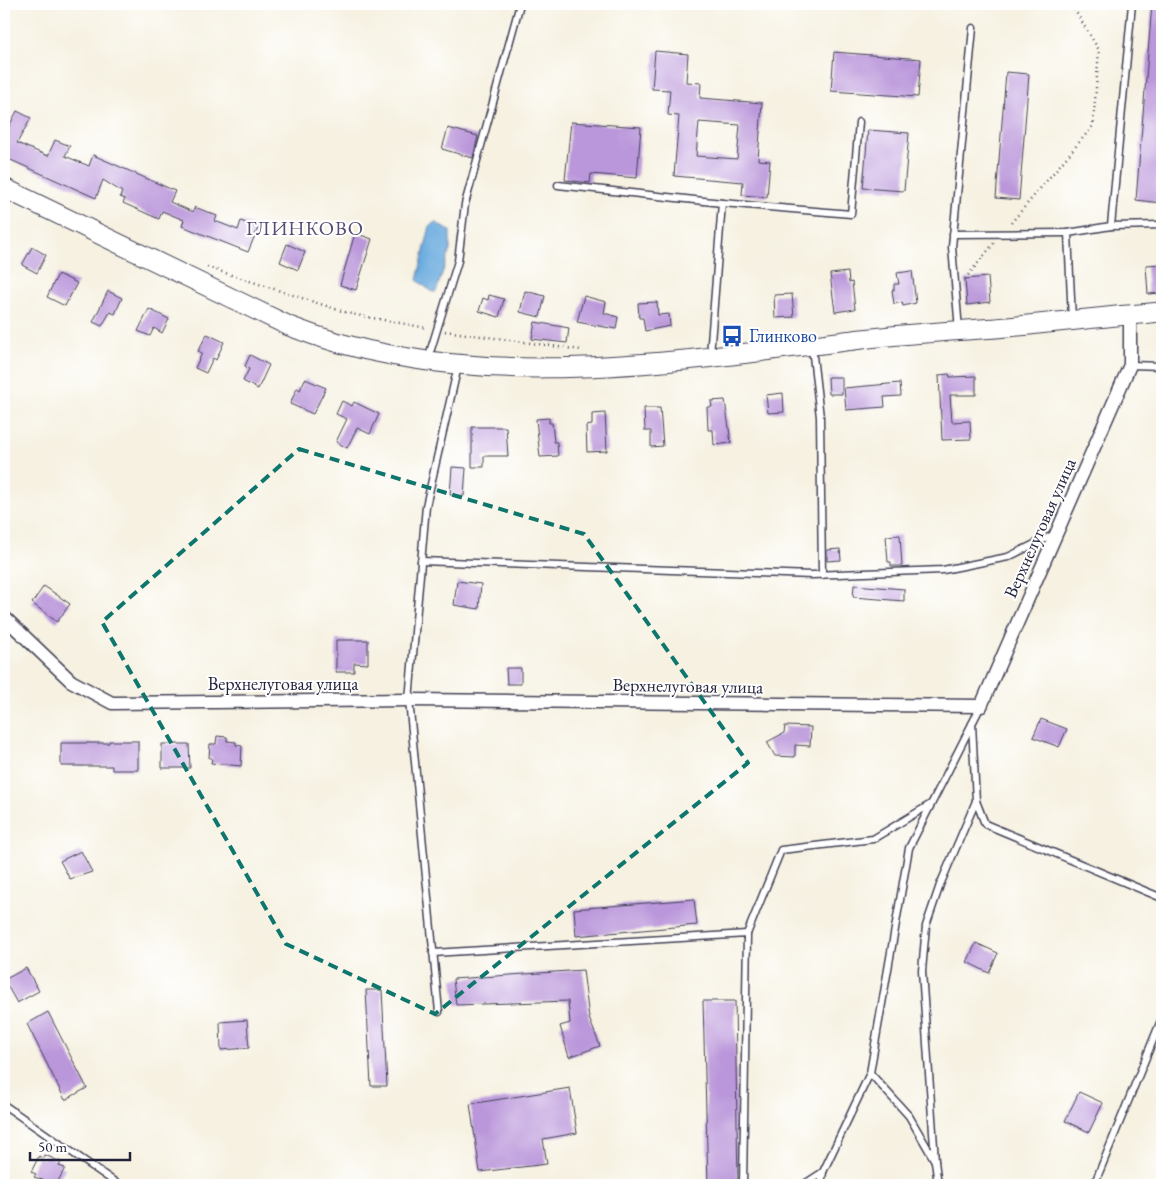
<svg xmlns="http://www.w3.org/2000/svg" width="1166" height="1189" font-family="'EB Garamond',serif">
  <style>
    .water { fill: #6babde; stroke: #46668c }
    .building { fill: #ba96da; fill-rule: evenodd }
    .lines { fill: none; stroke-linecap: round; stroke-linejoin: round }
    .lane-casing { stroke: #424154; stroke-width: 9 }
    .street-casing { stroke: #424154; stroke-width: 15 }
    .secondary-casing { stroke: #424154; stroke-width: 21 }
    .path { stroke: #424154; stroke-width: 2.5; stroke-dasharray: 1 4; stroke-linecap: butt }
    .lane { stroke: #fff; stroke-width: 6 }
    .street { stroke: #fff; stroke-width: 12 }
    .secondary { stroke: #fff; stroke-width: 19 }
    .marked { fill: none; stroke: #0f766e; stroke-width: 4; stroke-dasharray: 10 6; stroke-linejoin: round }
    .labels { text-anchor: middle; stroke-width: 4; stroke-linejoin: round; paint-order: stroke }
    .transit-label { font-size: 18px; fill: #164399; stroke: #fff; text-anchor: start }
    .street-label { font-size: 18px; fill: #22223b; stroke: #fff }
    .quarter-label { font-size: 20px; letter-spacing: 1px; fill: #574b73; stroke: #fff }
  </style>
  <rect width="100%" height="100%" fill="#fff"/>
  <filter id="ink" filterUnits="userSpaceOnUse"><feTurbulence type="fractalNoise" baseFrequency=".02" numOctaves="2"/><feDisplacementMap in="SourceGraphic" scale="10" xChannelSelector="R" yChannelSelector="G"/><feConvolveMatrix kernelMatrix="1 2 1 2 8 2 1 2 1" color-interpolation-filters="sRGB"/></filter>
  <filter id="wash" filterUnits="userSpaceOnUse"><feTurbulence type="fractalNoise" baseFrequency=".0096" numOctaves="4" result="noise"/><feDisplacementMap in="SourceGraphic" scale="20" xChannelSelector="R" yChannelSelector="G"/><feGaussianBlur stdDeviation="1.12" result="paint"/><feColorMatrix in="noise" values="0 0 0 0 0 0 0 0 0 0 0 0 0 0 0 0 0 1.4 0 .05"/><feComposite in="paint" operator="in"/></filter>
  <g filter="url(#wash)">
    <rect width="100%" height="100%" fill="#f6f1e1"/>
    <polygon class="water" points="435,222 450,231 450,250 436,292 432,292 417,280 430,226"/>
    <g id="blocks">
      <g class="building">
        <polygon points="1152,4 1162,4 1161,203 1136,200"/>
        <path d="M655,51l33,3 -2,28 15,1 -1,15 62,5 -4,57 12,1 -3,36 -25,-2 1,-13 -69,-6 5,-60 -11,-1 2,-25 -18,-1zM699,122l41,3 -3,34 -41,-3z"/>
        <polygon points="834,52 921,59 918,97 831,91"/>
        <polygon points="1006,72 1029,74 1019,200 996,198"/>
        <polygon points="17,111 31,118 17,143 48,156 55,140 70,146 65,156 89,166 93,155 175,191 170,202 193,212 195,207 217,216 215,221 238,230 241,221 258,228 248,252 182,226 184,220 162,211 159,219 123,203 125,199 120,197 122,192 103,180 96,198 4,157 4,136"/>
        <polygon points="571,122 641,127 637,178 591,174 590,183 565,180"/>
        <polygon points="448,128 478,136 473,158 442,149"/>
        <polygon points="868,130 909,133 904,191 863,188"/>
        <polygon points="355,233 372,239 356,290 340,285"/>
        <polygon points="287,244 305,252 298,270 280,262"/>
        <polygon points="32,247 46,255 37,273 22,265"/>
        <polygon points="1162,264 1162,293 1148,294 1146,265"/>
        <polygon points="912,271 916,303 903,306 902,302 894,304 892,290 894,290 894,284 899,284 897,273"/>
        <polygon points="848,272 849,283 852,282 855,309 835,312 830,274"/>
        <polygon points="58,274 77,283 65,306 47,297"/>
        <polygon points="988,277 990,302 967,305 965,279"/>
        <polygon points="108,291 122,298 115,314 110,312 102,326 93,322"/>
        <polygon points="525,291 545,296 540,317 520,312"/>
        <polygon points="792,294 794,317 775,318 774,295"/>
        <polygon points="489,295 504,299 499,317 479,311 483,298 488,300"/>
        <polygon points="584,296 606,302 604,313 618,317 616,329 577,322"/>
        <polygon points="657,302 658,315 669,314 670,326 645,331 643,318 639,318 638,303"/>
        <polygon points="149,309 169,319 162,333 154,328 150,336 138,331"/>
        <polygon points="535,322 569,328 567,343 532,339"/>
        <polygon points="207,334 224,342 216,360 213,358 206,373 195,368 202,353 198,351"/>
        <polygon points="250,355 269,365 258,389 243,381 249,369 245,366"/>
        <polygon points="949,374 950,377 976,376 976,395 950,395 952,422 970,421 971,439 942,440 939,375"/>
        <polygon points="828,377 842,377 842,394 829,394"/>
        <polygon points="305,379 326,388 313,414 290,404 297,388 300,390"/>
        <polygon points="900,383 901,396 884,397 885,407 846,410 844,388"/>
        <polygon points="783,393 784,412 768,413 766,395"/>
        <polygon points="725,400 731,443 714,445 713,430 708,430 707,407 712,407 711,401"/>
        <polygon points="342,401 352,406 354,402 379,414 370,434 357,428 347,448 336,442 347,419 336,414"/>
        <polygon points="644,408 660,408 663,446 651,447 651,431 645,431"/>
        <polygon points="605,413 607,451 587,452 586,426 592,425 592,414"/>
        <polygon points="549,418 549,423 552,423 554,442 557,442 558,456 540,457 536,419"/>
        <polygon points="472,427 506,427 508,456 484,456 484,467 472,467"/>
        <polygon points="452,467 466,468 464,496 450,495"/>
        <polygon points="900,535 902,566 891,566 891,562 888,562 886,536"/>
        <polygon points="840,549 841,560 827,561 827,550"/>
        <polygon points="457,581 481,584 479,609 454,605"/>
        <polygon points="854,585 904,589 904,601 853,597"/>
        <polygon points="44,586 70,604 57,622 32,603"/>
        <polygon points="336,640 368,640 368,664 354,663 354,672 336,672"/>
        <polygon points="506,668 521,668 521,684 507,684"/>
        <polygon points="1041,719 1067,729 1059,747 1033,737"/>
        <polygon points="785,726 811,727 810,746 795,745 795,757 775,756 767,742 784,733"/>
        <polygon points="217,736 227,737 227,741 236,742 236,745 242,746 241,766 211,763 212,758 209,758 210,744 216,744"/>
        <polygon points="109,741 138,741 138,770 112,770 112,766 61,766 61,743 109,743"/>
        <polygon points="162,744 189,744 190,768 162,768"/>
        <polygon points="81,851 92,872 70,879 60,861"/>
        <polygon points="694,899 697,925 576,936 574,909"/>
        <polygon points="976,943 998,953 989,973 967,962"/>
        <polygon points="26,968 39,991 17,1003 4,980"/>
        <polygon points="583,970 589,1018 600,1046 569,1057 560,1026 570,1023 568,1001 456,1005 453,979"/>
        <polygon points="366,990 382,990 387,1086 371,1086"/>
        <polygon points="703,1001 735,1001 738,1185 708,1185"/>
        <polygon points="48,1012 87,1088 65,1100 27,1024"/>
        <polygon points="247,1020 249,1048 221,1050 220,1022"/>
        <polygon points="570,1088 577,1133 543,1139 547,1164 480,1172 470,1104"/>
        <polygon points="1079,1092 1103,1103 1089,1132 1065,1121"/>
        <polygon points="45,1155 61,1162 59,1166 65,1168 56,1185 34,1177 36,1174 31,1172 39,1156 43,1159"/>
      </g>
    </g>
  </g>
  <g filter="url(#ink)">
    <use href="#blocks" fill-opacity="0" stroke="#424154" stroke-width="1"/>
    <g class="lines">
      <g class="lane-casing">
        <g id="lane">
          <polyline points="558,185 722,203"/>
          <polyline points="1111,226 1162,225"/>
          <polyline points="953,234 1068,233"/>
          <polyline points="1072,320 1068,233 1111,226 1132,4"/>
          <polyline points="959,330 952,247 973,28"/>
          <polyline points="812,347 820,417 822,575"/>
          <polyline points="710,355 722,203 851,214 859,122"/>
          <polyline points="428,359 458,261 465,204 520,4"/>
          <polyline points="1130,365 1162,366"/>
          <polyline points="421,561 812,575 943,570 1008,557 1055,534"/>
          <polyline points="972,724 976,801 985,824 1162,898"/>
          <polyline points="747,934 781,850 873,839 931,804"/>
          <polyline points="433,953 747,934 743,1185"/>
          <polyline points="439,1012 409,700 426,506 458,366"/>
          <polyline points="870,1073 909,1116 935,1161 938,1185"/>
          <polyline points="4,1105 119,1185"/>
          <polyline points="935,1161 922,971 926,926 940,885 976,801"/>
          <polyline points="803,1185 823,1172 870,1073 909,848 981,706"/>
          <polyline points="821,1185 823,1172"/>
          <polyline points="1094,1185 1162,1018"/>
        </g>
      </g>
      <g class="street-casing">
        <polyline id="street" points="4,617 71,681 112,703 409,700 981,706 1130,365 1130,315"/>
      </g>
      <g class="secondary-casing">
        <path id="secondary" d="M4,188l285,138c178,71 389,35 573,13 49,-6 98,-8 146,-12 51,-5 103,-11 154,-15"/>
      </g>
      <g class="path">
        <polyline points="1011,223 1093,126 1099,50 1071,4"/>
        <polyline points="207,267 351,314 427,328"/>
        <polyline points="965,279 995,242"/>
        <polyline points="445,331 581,350"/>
      </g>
      <use href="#lane" class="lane"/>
      <use href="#street" class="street"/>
      <use href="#secondary" class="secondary"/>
    </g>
  </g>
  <path class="marked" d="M299,449l285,85 164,229 -313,251 -149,-70 -184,-322z"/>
  <defs>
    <g id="bus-bare" transform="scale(1.725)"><path d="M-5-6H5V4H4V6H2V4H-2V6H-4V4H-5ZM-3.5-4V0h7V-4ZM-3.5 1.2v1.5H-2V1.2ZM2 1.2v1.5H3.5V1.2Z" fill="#1a4fb4" stroke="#fff" stroke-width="2.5" paint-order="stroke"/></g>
  </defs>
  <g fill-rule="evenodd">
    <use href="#bus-bare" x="732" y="336"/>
  </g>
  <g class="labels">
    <g class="transit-label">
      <text x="749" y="342">Глинково</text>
    </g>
    <g class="street-label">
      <text transform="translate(1040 528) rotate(-66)" y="6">Верхнелуговая улица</text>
      <text x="283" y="690">Верхнелуговая улица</text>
      <text transform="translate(688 686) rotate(1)" y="6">Верхнелуговая улица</text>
    </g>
    <g class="quarter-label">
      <text x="305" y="235">ГЛИНКОВО</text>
    </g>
  </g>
  <rect width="1166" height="1189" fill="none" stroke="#fff" stroke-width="20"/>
  <path d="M30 1152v8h100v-8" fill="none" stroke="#22223b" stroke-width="2.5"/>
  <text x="38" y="1152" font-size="15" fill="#22223b" stroke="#ffffff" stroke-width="4" paint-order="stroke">50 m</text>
</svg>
